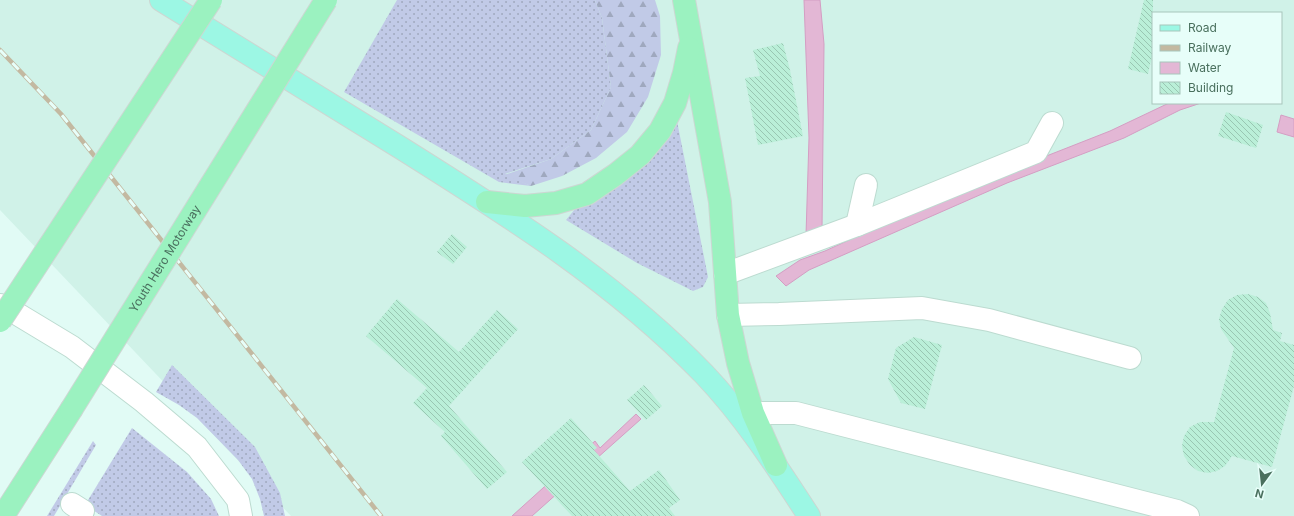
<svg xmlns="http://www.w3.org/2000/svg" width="1294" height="516" font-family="Inter,sans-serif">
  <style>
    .residential { fill: #d0f2e8; fill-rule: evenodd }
    .grass { fill: url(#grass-dots) }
    .forest { fill: url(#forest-firs) }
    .water { fill: #e3b7d5; stroke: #d49ec3 }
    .building { fill: url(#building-back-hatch) }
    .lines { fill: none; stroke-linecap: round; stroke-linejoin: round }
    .minor-casing { stroke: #bcdbd0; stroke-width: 24 }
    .major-casing { stroke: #ccd7d2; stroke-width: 24 }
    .highway-casing { stroke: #ccd7d2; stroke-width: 24 }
    .minor { stroke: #fff; stroke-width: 22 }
    .major { stroke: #9cf7e4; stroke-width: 22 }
    .highway { stroke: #9bf2c0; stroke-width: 22 }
    .rail-casing { stroke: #c3b9a1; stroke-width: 4.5 }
    .rail { stroke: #e7fef9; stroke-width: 3; stroke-dasharray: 9; stroke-linecap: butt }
    .highway-bridge-casing { stroke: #ccd7d2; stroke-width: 24; stroke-linecap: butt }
    .highway-bridge { stroke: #9bf2c0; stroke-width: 22 }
    .labels { text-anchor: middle; stroke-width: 3; stroke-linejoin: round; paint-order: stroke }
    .street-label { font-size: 12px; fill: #4a705e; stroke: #e7fef9 }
  </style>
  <defs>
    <pattern id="grass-dots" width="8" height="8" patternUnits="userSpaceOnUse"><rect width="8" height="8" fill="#c1cae7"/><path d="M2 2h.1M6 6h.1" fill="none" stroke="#9fa8be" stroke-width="1.8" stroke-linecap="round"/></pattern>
    <pattern id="forest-firs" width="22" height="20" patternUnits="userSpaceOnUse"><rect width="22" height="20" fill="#c1cae7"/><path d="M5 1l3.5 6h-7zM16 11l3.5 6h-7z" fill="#9fa8be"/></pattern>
    <pattern id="building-back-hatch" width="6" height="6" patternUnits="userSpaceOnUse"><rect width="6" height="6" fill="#baefd8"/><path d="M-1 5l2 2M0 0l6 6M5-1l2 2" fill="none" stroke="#99c6b2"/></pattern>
  </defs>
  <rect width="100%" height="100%" fill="#e1fbf5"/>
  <path class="residential" d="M0,0h1294v516h-1003l-291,-306zM1153,13h128v90h-128z"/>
  <g class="grass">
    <polygon points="397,0 595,0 602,18 611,87 591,130 551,159 505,174 531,186 499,182 344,92"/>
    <polygon points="676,116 708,277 703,287 693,291 637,263 566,220 575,209 592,199"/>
    <polygon points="172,365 255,447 280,493 285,516 264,516 260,499 252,479 238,460 197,418 179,405 156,392"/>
    <polygon points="132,428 187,472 211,499 219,516 102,516 85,505"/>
    <polygon points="93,441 96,445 54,516 47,516"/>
  </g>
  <polygon class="forest" points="595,0 655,0 660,16 661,55 648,97 627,132 596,158 562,176 531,186 504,175 551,159 591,130 611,87 602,18"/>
  <g class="water">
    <polygon points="804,0 820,0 824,44 822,229 806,235 809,138"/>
    <polygon points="1169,103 1201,103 1180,110 1124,138 1007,183 809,270 786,286 776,276 800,260 825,251 926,205 1021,166 1110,131"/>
    <polygon points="1281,115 1294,119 1294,137 1277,132"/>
    <polygon points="636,414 641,419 532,516 512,516 595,441 600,448"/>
  </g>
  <g class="building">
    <polygon points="1144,0 1153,0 1153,52 1148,74 1128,69"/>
    <polygon points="783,43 790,70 803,136 758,145 745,78 760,76 753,50"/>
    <polygon points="1226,112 1263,125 1256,148 1218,136"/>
    <polygon points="452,234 467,247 453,264 437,252"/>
    <polygon points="1248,294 1258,297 1266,303 1270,313 1273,330 1282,333 1280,341 1294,345 1294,386 1272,467 1232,456 1225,466 1217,471 1208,473 1198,471 1190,465 1184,456 1182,446 1184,436 1190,427 1200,422 1214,422 1234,348 1221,329 1219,319 1222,309 1228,300 1237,295"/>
    <polygon points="397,299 459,352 497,310 518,329 449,406 507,472 487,489 441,436 445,432 413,403 427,388 366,336"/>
    <polygon points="914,337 942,345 925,409 901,403 888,379 896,348"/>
    <polygon points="644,385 662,406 646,420 627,400"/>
    <polygon points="571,418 597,448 594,450 630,491 659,470 680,500 669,508 675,516 572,516 522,462"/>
  </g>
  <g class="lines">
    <g class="minor-casing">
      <g id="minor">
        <polyline points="857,225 866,185"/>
        <polyline points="725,274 857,225 1036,152 1052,123"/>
        <polyline points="0,305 14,312 72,347 144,402 197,447 238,500 241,516"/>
        <polyline points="728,315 779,314 922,308 989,320 1130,358"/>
        <polyline points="753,413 796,413 1177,511 1188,516"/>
        <polyline points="72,504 83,511"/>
      </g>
    </g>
    <g class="major-casing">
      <path id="major" d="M161,0c80,49 160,99 240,148 107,67 214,134 303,226 41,43 73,93 105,142"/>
    </g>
    <g class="highway-casing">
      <g id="highway">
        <polyline points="684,0 720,202 728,315 738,363 753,413 776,465"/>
        <polyline points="487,202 525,206 556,203 587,194 615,175 640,155 660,131 675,103 684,73 689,48"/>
        <polyline points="3,516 71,410"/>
      </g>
    </g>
    <use href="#minor" class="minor"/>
    <use href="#major" class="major"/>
    <use href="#highway" class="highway"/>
    <g class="rail-casing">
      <polyline id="rail" points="0,50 61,114 381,516"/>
    </g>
    <use href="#rail" class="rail"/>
    <g class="highway-bridge-casing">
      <g id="highway-bridge">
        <polyline points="0,321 211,0"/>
        <path id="s1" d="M71,410l255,-410"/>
      </g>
    </g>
    <use href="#highway-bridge" class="highway-bridge"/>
  </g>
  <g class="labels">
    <g class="street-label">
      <text dy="4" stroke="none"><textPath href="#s1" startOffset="178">Youth Hero Motorway</textPath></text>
    </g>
  </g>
  <rect x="1152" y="12" width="130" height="92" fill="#e7fef9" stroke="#a8c5bb"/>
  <rect x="1160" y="25" width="20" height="6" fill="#9cf7e4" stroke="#a8c5bb"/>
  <text x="1188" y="32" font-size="12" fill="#4a705e">Road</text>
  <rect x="1160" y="45" width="20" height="6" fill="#c3b9a1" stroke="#a8c5bb"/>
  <text x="1188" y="52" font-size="12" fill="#4a705e">Railway</text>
  <rect x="1160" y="62" width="20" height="12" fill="#e3b7d5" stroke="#a8c5bb"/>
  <text x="1188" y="72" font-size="12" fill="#4a705e">Water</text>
  <rect x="1160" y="82" width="20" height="12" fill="url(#building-back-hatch)" stroke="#a8c5bb"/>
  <text x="1188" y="92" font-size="12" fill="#4a705e">Building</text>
  <g transform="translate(1262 484) rotate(195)" stroke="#e7fef9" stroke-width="3" paint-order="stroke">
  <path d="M0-3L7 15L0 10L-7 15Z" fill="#4a705e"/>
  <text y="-6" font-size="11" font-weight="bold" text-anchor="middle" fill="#4a705e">N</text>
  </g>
</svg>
